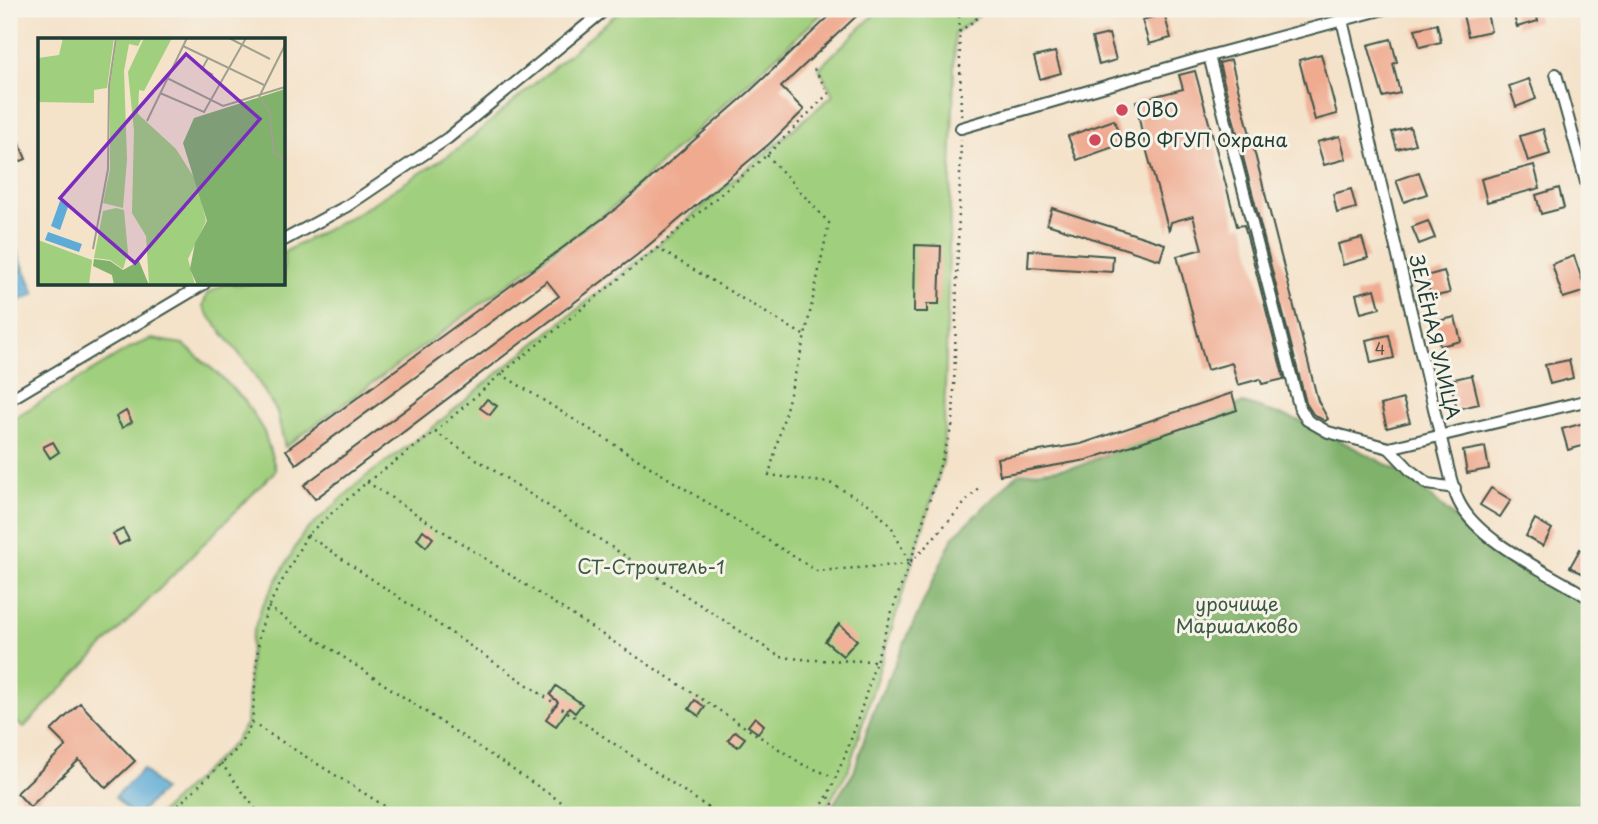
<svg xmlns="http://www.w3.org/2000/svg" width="1598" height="824" font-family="'Playpen Sans',sans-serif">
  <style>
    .green { fill: #a0cf7d; stroke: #608658; stroke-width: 2 }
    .forest { fill: #80b26c; stroke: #507850; stroke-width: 2 }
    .water { fill: #5dabd6; stroke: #3e7485; stroke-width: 2 }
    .building { fill: #efaa90 }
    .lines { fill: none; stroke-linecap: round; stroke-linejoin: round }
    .minor-casing { stroke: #3f564a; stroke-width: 14 }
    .path { stroke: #3f564a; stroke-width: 2.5; stroke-dasharray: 2 5; stroke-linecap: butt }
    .minor { stroke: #fff; stroke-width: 10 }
    .poi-dot { fill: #d1495b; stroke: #f7f3e8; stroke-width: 2.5 }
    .labels { text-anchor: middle; stroke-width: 6; stroke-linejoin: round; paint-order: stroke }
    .number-label { font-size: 16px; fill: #53584b }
    .poi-label { font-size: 19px; fill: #1f3d34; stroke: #f7f3e8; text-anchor: start }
    .street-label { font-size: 19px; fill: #1f3d34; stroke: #f7f3e8 }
    .park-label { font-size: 19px; fill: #395a43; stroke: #f7f3e8 }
    .inset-road { fill: none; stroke: #9fa08d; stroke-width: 2 }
    .view { fill: #7b2cbf; fill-opacity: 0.15; stroke: #7b2cbf; stroke-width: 3.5 }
    .inset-edge { fill: none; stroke: #1f3d34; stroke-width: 3.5 }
  </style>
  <rect width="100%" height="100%" fill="#f7f3e8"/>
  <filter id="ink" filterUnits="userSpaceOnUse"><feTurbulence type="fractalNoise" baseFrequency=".0143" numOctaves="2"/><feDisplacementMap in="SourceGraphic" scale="14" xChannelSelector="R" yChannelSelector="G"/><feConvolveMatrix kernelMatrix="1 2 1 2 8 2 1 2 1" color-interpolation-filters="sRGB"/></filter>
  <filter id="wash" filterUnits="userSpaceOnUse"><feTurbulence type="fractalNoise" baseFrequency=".00686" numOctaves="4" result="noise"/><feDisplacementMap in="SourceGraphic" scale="28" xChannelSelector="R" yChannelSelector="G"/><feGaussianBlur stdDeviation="1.57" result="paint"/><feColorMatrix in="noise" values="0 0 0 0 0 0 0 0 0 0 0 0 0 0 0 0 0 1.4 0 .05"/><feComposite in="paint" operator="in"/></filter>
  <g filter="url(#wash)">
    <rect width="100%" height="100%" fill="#f4e2c9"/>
    <g class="green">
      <polygon points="622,9 827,9 615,206 285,447 277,412 248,365 206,312 203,306 207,294 225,284 284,284 284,252 354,215 457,150"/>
      <polygon points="880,9 987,9 955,34 943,462 848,771 821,815 158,815 232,745 246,724 251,640 261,608 303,534 364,478 431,429 499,372 655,247 833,95 819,68"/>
      <polygon points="151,339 183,344 218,374 245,401 264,432 276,470 24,727 9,718 9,421 132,347"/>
    </g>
    <polygon class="forest" points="1243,403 1304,422 1405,474 1465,527 1589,604 1589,815 826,815 854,772 872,714 953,537 1018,474 1080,466 1161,430"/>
    <g class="water">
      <polygon points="14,244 24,268 9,274 9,246"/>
      <polygon points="25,270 35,294 9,305 9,277"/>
      <polygon points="143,769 163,790 137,815 132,815 115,797"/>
    </g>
    <g id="blocks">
      <g class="building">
        <polygon points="837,9 864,9 781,87 804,110 769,144 637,255 315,499 304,485 559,296 547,281 296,464 286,450 617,208 749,92"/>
        <polygon points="1486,9 1491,31 1468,36 1463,15"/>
        <polygon points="1512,9 1535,9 1538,21 1517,27"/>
        <polygon points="1164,14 1171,38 1149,44 1142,20"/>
        <polygon points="1437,24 1441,42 1420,47 1415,29"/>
        <polygon points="1109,34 1116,60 1099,65 1092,38"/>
        <polygon points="1391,39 1397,62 1393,64 1400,93 1383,97 1368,45"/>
        <polygon points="1055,52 1061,73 1040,79 1034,57"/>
        <polygon points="1321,54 1337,114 1315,120 1299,60"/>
        <polygon points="1231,60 1318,401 1328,419 1325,421 1313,414 1306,403 1219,63"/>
        <polygon points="1195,71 1237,226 1244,225 1284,379 1262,384 1260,379 1238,385 1232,363 1207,370 1177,256 1202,249 1193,216 1171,222 1169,231 1142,134 1136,101 1183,89 1179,75"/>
        <polygon points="1529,79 1536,99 1516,107 1509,86"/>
        <polygon points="9,119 26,159 9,166"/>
        <polygon points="1114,120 1122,144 1077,160 1068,136"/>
        <polygon points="1410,127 1415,144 1397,149 1392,132"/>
        <polygon points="1543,129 1550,154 1528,161 1520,136"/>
        <polygon points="1340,136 1346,159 1324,165 1317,142"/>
        <polygon points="1534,165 1540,188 1487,202 1481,179"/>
        <polygon points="1419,172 1427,194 1404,202 1396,180"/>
        <polygon points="1559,188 1564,208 1541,214 1536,195"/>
        <polygon points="1351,189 1356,208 1337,213 1333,194"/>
        <polygon points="1052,208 1165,244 1160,260 1047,224"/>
        <polygon points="1428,221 1435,238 1419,244 1412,227"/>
        <polygon points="1362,238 1368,258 1343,265 1338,244"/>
        <polygon points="915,245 941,246 939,304 927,304 927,312 914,312"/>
        <polygon points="1029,250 1113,256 1112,272 1028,267"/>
        <polygon points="1574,256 1586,291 1563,298 1552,264"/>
        <polygon points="1444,271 1450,293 1431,297 1426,276"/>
        <polygon points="1375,289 1380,308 1361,313 1356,294"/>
        <polygon points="1455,317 1461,341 1440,346 1434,322"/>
        <polygon points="1389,335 1394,358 1371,363 1366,340"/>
        <polygon points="1569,360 1573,378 1550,384 1545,365"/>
        <polygon points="1472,375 1479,404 1457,409 1450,380"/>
        <polygon points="1232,393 1237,410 1087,460 1000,475 997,458 1081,444"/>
        <polygon points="487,399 497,406 490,415 480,408"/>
        <polygon points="1403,399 1410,422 1387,428 1381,405"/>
        <polygon points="126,411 132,422 122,428 116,417"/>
        <polygon points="1584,423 1589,444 1568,450 1562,429"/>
        <polygon points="53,442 59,452 50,458 43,447"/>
        <polygon points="1485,447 1489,469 1467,473 1463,451"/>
        <polygon points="1491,488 1511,500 1500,517 1480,505"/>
        <polygon points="1535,519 1552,529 1543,546 1526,536"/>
        <polygon points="123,529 129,540 119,545 113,534"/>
        <polygon points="423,530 433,538 426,547 417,539"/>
        <polygon points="1580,549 1589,555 1589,568 1585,575 1570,567"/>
        <polygon points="839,624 857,640 843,656 825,641"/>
        <polygon points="556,686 582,704 575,713 569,708 556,726 546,719 558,702 550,695"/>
        <polygon points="695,700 705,707 699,716 689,709"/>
        <polygon points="80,703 135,761 106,788 79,760 30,807 17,793 66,746 51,731"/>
        <polygon points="755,717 764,725 758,733 748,726"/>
        <polygon points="735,731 745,738 738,747 728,740"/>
      </g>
    </g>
  </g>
  <g filter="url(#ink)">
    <use href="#blocks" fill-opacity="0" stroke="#3f564a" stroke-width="2"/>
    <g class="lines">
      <g class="minor-casing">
        <g id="minor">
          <path d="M1342,20l103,435c4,15 7,33 14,47 19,40 93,72 130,96"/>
          <polyline points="1209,56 1299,406 1307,420 1328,432 1389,448 1589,400"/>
          <polyline points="1556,74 1587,186"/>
          <polyline points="961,128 1209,56 1384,9"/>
          <polyline points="284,240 347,206 448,138 606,9"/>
          <polyline points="9,400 204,284"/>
          <polyline points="1389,448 1411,471 1428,484 1455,488"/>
        </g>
      </g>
      <g class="path">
        <polyline points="959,9 961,116"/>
        <polyline points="959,32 989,9"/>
        <path d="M767,155l62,68 -24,113 -36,139 61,8 42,23 20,22 18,36c-27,63 -41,130 -66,194 -10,22 -14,38 -29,57"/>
        <polyline points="657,248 805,336"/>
        <polyline points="501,374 817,571 910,564 953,423 961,140"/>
        <polyline points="435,432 780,657 812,660 876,661"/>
        <polyline points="367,482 802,764 834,777"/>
        <polyline points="307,535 719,815"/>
        <polyline points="911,563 979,487"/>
        <polyline points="268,607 581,815"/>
        <polyline points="252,723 399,815"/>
        <polyline points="221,763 260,815"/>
        <polyline points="829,797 839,815"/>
        <polyline points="168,815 238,748 252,723 259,635 268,607 307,535 367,482 435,432 501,374 657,248 767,155 829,93 814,69"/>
      </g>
      <use href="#minor" class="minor"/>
    </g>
  </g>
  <g class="poi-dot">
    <circle cx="1122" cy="110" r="7"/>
    <circle cx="1095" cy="140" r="7"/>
  </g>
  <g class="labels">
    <g class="number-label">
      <text x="1380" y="355">4</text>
    </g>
    <g class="poi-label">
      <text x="1136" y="117">ОВО</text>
      <text x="1109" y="147">ОВО ФГУП Охрана</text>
    </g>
    <g class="street-label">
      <text transform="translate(1435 337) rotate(77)" y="7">ЗЕЛЁНАЯ УЛИЦА</text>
    </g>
    <g class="park-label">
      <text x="651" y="574">СТ-Строитель-1</text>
      <text x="1237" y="611">урочище<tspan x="1237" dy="22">Маршалково</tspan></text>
    </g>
  </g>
  <g transform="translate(38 38)">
    <rect width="247" height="247" fill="#f4e2c9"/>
    <path d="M25,0h51l-7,50 -13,2v13l-56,-1v-44l21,-3zM79,0h25l-4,8 -9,-2 -5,27 3,88 -4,49 -20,-5 7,-34v-83zM106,0h28l-28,53 -5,-1 -1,24 38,35 21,33 9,39 -18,38 7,26 -46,-1 -3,-48 -14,-23 2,-82 -6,-59zM78,170l8,2 4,43 -5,16 -13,-9 -16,-2 9,-47zM0,202l54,20 -3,25h-51z" fill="#a0cf7d"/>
    <path d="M247,51v196h-88l-7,-16 5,-26 12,-22 -24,-78 11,-25zM56,221l16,2 13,9 16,-9 10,24h-35l-2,-10 -19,-9z" fill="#80b26c"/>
    <path d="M22,163l9,3 -9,26 -9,-4zM10,194l34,12 -3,8 -34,-12z" fill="#5dabd6"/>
    <path class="inset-road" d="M191,0l41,21M145,8l81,39M170,20l-6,11 11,6M129,40l56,28 62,-19M122,55l44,19 42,-74M221,59l26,-52M223,60l8,13 5,41 11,9M109,83l40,-83M55,211l15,-80 1,-83 7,-48"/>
    <path class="view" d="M148,16l74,65 -125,144 -75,-65z"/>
    <rect width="247" height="247" class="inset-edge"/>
  </g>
  <rect width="1598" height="824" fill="none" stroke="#f7f3e8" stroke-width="35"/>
</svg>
